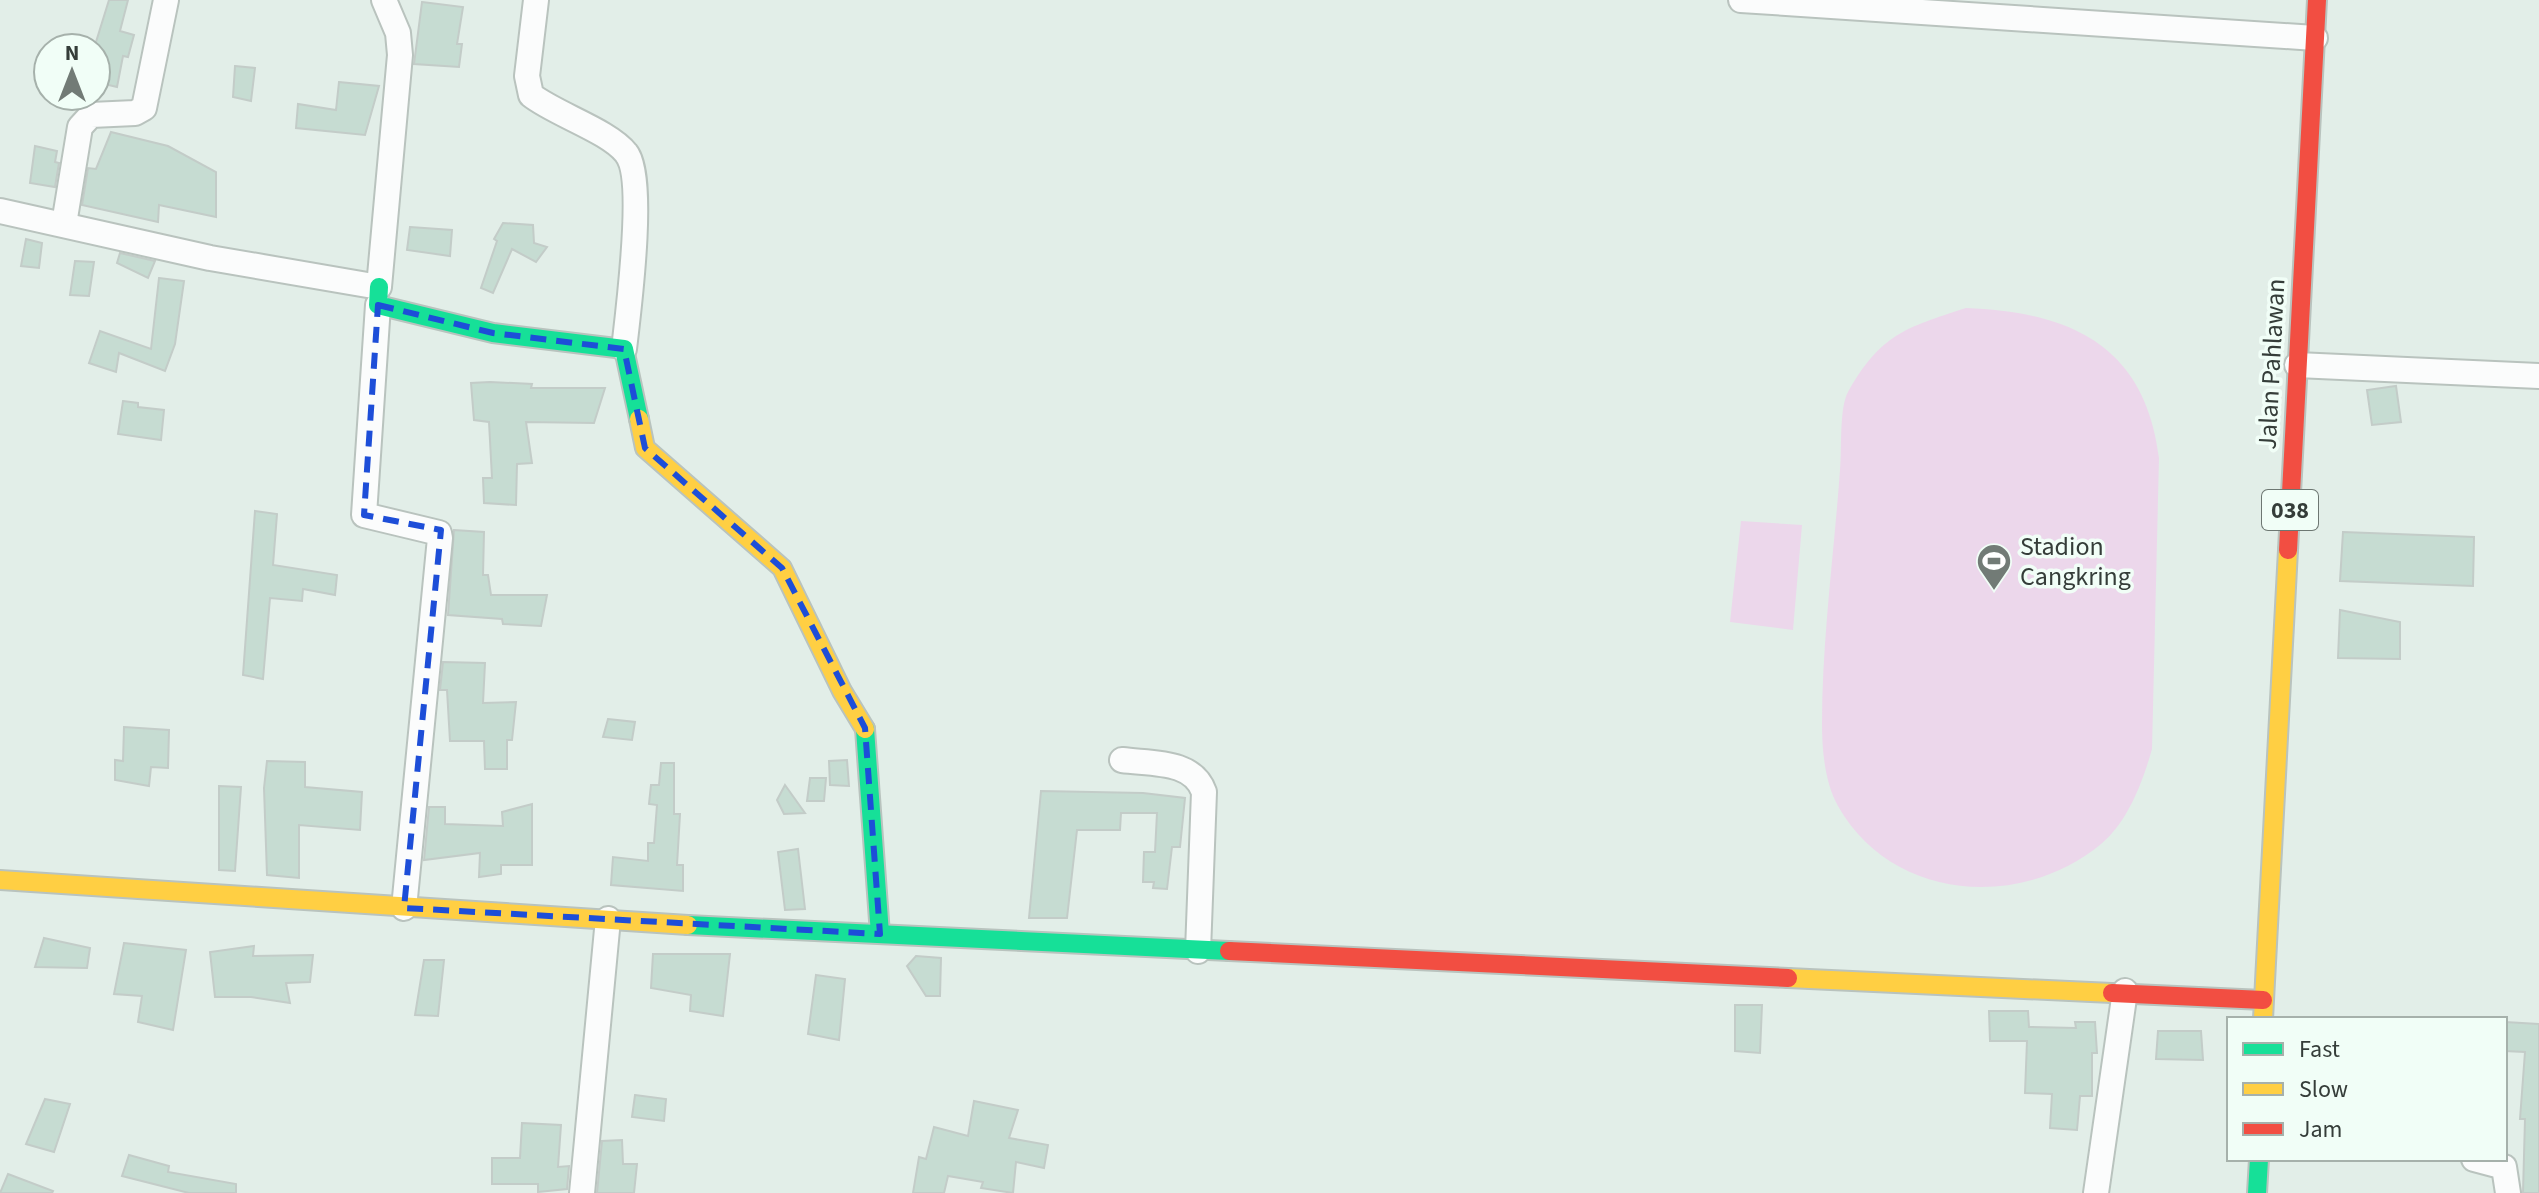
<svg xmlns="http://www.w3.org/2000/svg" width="2539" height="1193" font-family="'Source Sans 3',sans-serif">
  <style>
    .green { fill: #ecd7eb }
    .building { fill: #c6dcd2; stroke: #c3ccc8; stroke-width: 2 }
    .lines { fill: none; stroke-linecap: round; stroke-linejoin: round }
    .street-casing { stroke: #b9c3be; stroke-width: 28 }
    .fast-casing { stroke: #b9c3be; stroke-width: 22 }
    .slow-casing { stroke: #b9c3be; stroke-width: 22 }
    .jam-casing { stroke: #b9c3be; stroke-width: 22 }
    .street { stroke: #fbfcfc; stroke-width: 24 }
    .fast { stroke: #16e098; stroke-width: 18 }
    .slow { stroke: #ffcf43; stroke-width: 18 }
    .jam { stroke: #f24e42; stroke-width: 18 }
    .marked { fill: none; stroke: #1d4ed8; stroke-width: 6; stroke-dasharray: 16 10; stroke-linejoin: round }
    .labels { text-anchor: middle; stroke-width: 7; stroke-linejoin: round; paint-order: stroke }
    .shield { fill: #f1fef7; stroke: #6d7772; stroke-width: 2 }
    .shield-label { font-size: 24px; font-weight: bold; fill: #353d39 }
    .street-label { font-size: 26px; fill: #353d39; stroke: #f1fef7 }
    .poi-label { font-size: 26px; fill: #353d39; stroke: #f1fef7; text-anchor: start }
  </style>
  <rect width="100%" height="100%" fill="#e2eee8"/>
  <g class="green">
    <path d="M1966,308c104,4 179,37 193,150l-7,291c-9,32 -24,73 -51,95 -79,66 -209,58 -263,-38 -13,-23 -16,-55 -16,-82 0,-84 12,-170 18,-254 2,-19 -1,-62 8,-78 33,-58 57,-64 118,-84z"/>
    <polygon points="1741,521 1802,525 1793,630 1730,622"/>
  </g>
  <g class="building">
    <polygon points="109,0 128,0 120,31 134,35 128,57 123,56 117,87 96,82 96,42"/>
    <polygon points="422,2 463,7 457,44 462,44 459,67 414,64"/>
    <polygon points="235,66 255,68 251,101 233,97"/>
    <polygon points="339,82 379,86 365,135 296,128 298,104 336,110"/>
    <polygon points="111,132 168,146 216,172 216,217 159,205 158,222 82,205 88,168 96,169"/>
    <polygon points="35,146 57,151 55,162 59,163 55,187 30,183"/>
    <polygon points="503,223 533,225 534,243 547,247 536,262 512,249 493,293 481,288 497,241 494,239"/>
    <polygon points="410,227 452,230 450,256 407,250"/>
    <polygon points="26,239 42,243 39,268 21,266"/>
    <polygon points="120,253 155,261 148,278 117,263"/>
    <polygon points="75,261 94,262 89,296 70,295"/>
    <polygon points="159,278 184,281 175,344 165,371 119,353 116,372 89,363 100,331 151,349"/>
    <polygon points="490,382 532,384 531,388 605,388 594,423 526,422 532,463 517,464 516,505 484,503 483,478 492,478 489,422 474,420 471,383"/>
    <polygon points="2396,386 2401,422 2372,425 2367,390"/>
    <polygon points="123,401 138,403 138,407 164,410 161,440 118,434"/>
    <polygon points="255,511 277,514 273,565 337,575 335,595 303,589 302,601 270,598 263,679 243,675"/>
    <polygon points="454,530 484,532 483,575 488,575 491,595 547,595 541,626 503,624 502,619 448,615"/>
    <polygon points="2343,532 2474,537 2473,586 2340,581"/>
    <polygon points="2340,610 2400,622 2400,659 2338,658"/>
    <polygon points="443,662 485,663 483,703 516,702 512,740 507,740 507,769 485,769 484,741 450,741 447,690 440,690"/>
    <polygon points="608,719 635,722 632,740 603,737"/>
    <polygon points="124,727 169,730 168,768 151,767 149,786 115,780 115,760 123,761"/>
    <polygon points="847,760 849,786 830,785 829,761"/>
    <polygon points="267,761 305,762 305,787 362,792 360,830 299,825 299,878 267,875 264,788"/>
    <polygon points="661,763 674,763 674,814 680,814 677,865 683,865 683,891 611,885 613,857 648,861 648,843 654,843 657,805 649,804 651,785 659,785"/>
    <polygon points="810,778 826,778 824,801 807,801"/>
    <polygon points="785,785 805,813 784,814 777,800"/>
    <polygon points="219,786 241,787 235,871 219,870"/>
    <polygon points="1041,791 1143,793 1185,798 1180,847 1172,847 1167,889 1153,888 1154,882 1143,882 1144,852 1155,852 1157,813 1121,813 1120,830 1077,830 1067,918 1029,918"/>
    <polygon points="532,804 532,865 501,865 501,874 479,877 480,853 424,860 429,807 445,807 445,824 503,826 502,812"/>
    <polygon points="798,849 805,909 785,910 778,852"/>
    <polygon points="44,938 90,948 87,968 35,967"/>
    <polygon points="124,943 186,950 173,1030 138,1022 142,996 114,994"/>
    <polygon points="254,946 253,956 313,955 310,982 286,983 290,1003 251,997 215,997 210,952"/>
    <polygon points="653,954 730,954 723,1016 690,1011 691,995 651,988"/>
    <polygon points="916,956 941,958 940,996 926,996 907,966"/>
    <polygon points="424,960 444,960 438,1016 415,1015"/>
    <polygon points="816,975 845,979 839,1040 808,1034"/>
    <polygon points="1735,1005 1762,1005 1760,1053 1735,1051"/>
    <polygon points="1989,1011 2028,1011 2029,1027 2076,1028 2075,1022 2095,1022 2097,1053 2092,1053 2092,1096 2080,1096 2077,1130 2050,1128 2052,1094 2025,1093 2027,1041 1990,1041"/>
    <polygon points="2505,1022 2539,1024 2539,1193 2523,1193 2525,1119 2520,1119 2525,1052 2505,1051"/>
    <polygon points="2158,1031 2201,1031 2203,1060 2156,1059"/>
    <polygon points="635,1095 666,1099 664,1121 632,1117"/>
    <polygon points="45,1099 70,1104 54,1152 26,1144"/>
    <polygon points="974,1101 1018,1110 1009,1138 1048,1145 1044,1168 1016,1162 1013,1193 981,1188 983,1182 948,1176 944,1193 913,1193 919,1157 926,1159 934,1127 968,1136"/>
    <polygon points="522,1123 561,1125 558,1167 569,1166 567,1189 538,1192 538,1184 492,1184 492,1158 520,1158"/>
    <polygon points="622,1140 623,1164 637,1164 634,1193 597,1193 602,1141"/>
    <polygon points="129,1155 169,1166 168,1172 236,1184 236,1193 189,1193 122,1176"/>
    <polygon points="8,1174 53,1191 52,1193 0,1193"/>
  </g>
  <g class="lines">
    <g class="street-casing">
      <g id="street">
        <path d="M536,0l-9,76 4,19c24,19 78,36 95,58 20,24 2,161 -2,196"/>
        <polyline points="1741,0 2315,38"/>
        <polyline points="0,211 210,258 379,287 400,55 398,33 384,0"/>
        <polyline points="64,224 80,127 91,115 135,113 144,108 166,0"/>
        <polyline points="378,305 364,515 439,533 440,538 404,908"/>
        <polyline points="2297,365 2539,376"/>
        <path d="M1122,760c30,4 71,0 82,32l-6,159"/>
        <polyline points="2474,1159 2504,1167 2508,1193"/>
        <polyline points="582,1193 608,919"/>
        <polyline points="2096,1193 2125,991"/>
      </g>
    </g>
    <g class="fast-casing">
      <g id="fast">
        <polyline points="379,287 378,305 493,333 624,349 639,419"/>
        <polyline points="865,729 880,934"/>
        <polyline points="688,925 1229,951"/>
        <polyline points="2257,1193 2259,1159"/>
      </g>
    </g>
    <g class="slow-casing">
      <g id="slow">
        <polyline points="639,419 645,448 782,568 842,691 865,729"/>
        <polyline points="0,880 688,925"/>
        <polyline points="1788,978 2112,993"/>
        <polyline points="2263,1019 2288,550"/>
      </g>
    </g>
    <g class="jam-casing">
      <g id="jam">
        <polyline points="2288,550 2317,0"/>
        <polyline points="1229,951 1788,978"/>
        <polyline points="2112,993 2263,1000"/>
      </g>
    </g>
    <use href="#street" class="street"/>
    <use href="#fast" class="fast"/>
    <use href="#slow" class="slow"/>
    <use href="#jam" class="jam"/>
  </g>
  <path class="marked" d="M378,305l115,28 131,16 21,99 137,120 83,160 15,206 -476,-26 37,-378 -77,-15z"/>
  <defs>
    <g id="stadium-pin" transform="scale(1.8)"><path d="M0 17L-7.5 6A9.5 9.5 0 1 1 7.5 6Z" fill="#727b76" stroke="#f1fef7"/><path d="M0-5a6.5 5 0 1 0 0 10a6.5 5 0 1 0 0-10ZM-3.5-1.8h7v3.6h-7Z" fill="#fff"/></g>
  </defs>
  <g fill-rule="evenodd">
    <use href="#stadium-pin" x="1994" y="561"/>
  </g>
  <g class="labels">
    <rect class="shield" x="2262" y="490" width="56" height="40" rx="6"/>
    <g class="shield-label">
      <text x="2290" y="518">038</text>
    </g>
    <g class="street-label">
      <text transform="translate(2271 364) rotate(-87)" y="9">Jalan Pahlawan</text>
    </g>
    <g class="poi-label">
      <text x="2020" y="555">Stadion<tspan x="2020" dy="30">Cangkring</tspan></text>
    </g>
  </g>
  <rect x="2227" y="1017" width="280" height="144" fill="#f1fef7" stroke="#a6b1ab" stroke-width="2"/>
  <rect x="2243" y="1043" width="40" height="12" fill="#16e098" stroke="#a6b1ab" stroke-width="2"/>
  <text x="2299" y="1057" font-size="24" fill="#353d39">Fast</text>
  <rect x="2243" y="1083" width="40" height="12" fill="#ffcf43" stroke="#a6b1ab" stroke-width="2"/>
  <text x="2299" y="1097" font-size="24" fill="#353d39">Slow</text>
  <rect x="2243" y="1123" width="40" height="12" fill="#f24e42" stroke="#a6b1ab" stroke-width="2"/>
  <text x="2299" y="1137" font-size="24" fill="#353d39">Jam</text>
  <g transform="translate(72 72)"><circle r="38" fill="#f1fef7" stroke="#a6b1ab" stroke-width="2"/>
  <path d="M0-6L14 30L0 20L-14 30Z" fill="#727b76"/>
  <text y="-12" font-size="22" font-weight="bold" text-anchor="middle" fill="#353d39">N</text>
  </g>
</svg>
